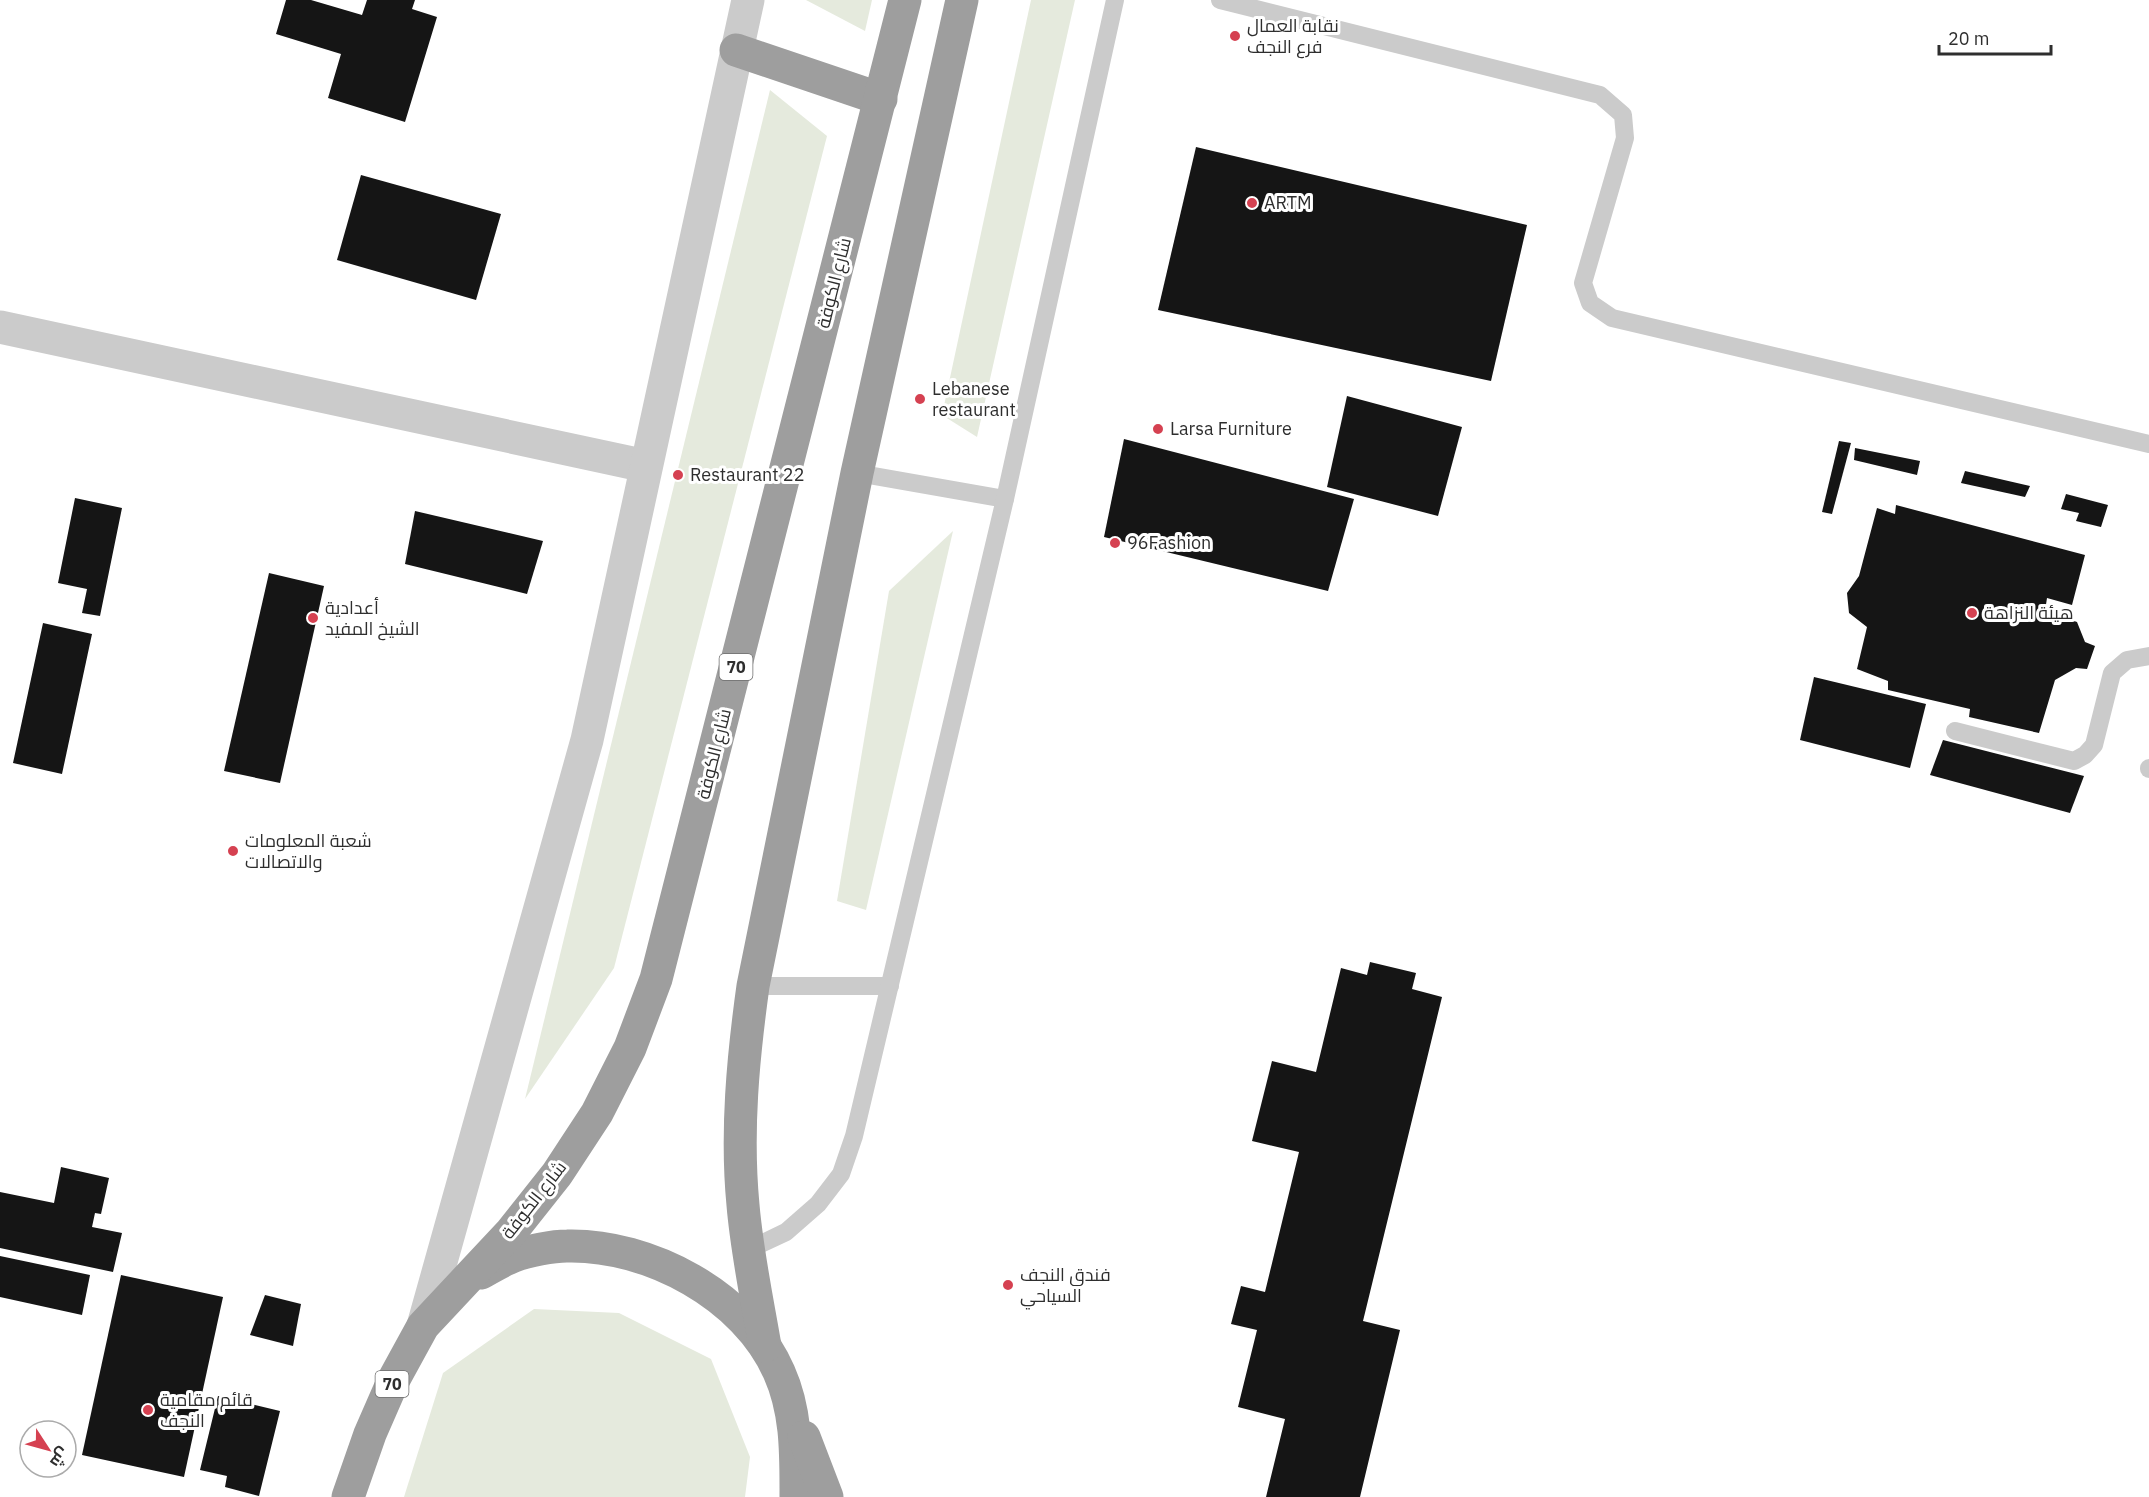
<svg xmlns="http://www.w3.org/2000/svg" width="2149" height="1497" font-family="'IBM Plex Sans',Cairo,sans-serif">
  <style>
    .green { fill: #e5eadd }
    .building { fill: #151515 }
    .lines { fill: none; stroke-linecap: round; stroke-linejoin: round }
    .service { stroke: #cbcbcb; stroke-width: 18 }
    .minor { stroke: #cbcbcb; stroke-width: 33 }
    .trunk { stroke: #9e9e9e; stroke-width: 33 }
    .poi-dot { fill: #d54151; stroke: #fff; stroke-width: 2 }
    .labels { text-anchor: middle; stroke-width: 6; stroke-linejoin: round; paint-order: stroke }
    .shield { fill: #fff; stroke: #6d6d6d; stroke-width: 1.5 }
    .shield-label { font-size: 16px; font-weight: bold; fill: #2e2e2e }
    .poi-label { font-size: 18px; fill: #2e2e2e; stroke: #fff; text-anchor: start }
    .street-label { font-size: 18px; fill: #2e2e2e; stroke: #fff }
  </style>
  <rect width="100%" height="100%" fill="#fff"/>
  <g class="green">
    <polygon points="806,0 872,0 865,31"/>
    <polygon points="1031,0 1075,0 977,437 942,415"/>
    <polygon points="770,90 827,136 614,968 525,1099"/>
    <polygon points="953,531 866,910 837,901 889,591"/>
    <polygon points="534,1309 619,1313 711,1359 750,1457 745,1497 404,1497 443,1373"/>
  </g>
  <g class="building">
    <polygon points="286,0 311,0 362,15 367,0 415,0 412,9 437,17 405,122 328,98 341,54 276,34"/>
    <polygon points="1196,147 1527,225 1491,381 1158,310"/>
    <polygon points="361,175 501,214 476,300 337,260"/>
    <polygon points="1347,396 1462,427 1438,516 1327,487"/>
    <polygon points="1124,439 1354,499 1328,591 1104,537"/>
    <polygon points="1839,441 1851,443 1832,514 1822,512"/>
    <polygon points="1855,448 1920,461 1917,475 1854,460"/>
    <polygon points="1965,471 2030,486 2025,497 1961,483"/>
    <polygon points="2066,494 2108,505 2101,527 2076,521 2079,513 2061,509"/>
    <polygon points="75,498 122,508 100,616 82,613 87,589 58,583"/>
    <polygon points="1896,505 2085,555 2072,605 2047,598 2045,611 2077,622 2085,642 2095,646 2087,669 2076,668 2055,680 2039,733 1969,717 1970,709 1888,690 1888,681 1857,669 1867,627 1849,613 1847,593 1859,576 1877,508 1895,514"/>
    <polygon points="415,511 543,541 527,594 405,564"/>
    <polygon points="269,573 324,586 280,783 224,771"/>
    <polygon points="43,623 92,634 62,774 13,763"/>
    <polygon points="1814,677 1926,704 1910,768 1800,740"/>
    <polygon points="1943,740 2084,776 2070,813 1930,775"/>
    <polygon points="1370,962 1416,973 1412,989 1442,997 1363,1321 1400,1330 1360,1497 1266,1497 1285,1419 1238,1407 1257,1330 1231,1324 1241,1286 1265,1292 1299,1152 1252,1141 1272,1061 1316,1072 1341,968 1367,975"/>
    <polygon points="61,1167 109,1178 101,1214 95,1213 92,1227 122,1233 113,1272 0,1248 0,1192 54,1203"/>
    <polygon points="0,1256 90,1275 82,1315 0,1297"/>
    <polygon points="121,1275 223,1297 184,1477 82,1455"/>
    <polygon points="265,1295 301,1304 293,1346 250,1335"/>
    <polygon points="218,1396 280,1411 259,1496 225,1487 227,1476 200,1470"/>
  </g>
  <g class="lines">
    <g class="service">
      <polyline points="1220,0 1600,95 1623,115 1625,138 1583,283 1590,303 1612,318 2149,444"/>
      <polyline points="857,473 1005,499"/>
      <polyline points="1955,731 2074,761 2085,755 2094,745 2112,673 2127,660 2149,656"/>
      <polyline points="2149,768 2149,769"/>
      <polyline points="753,986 890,986"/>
      <polyline points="748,1250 786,1232 818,1204 841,1174 854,1136 1005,499 1115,0"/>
    </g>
    <g class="minor">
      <polyline points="0,327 646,466"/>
      <polyline points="423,1326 587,740 748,0"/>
    </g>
    <g class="trunk">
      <polyline points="736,50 881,99"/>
      <path d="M481,1273c11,-6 22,-13 33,-17 13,-5 39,-10 53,-10 82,-2 179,50 212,126 18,40 17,82 17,125"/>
      <path d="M765,1346c-8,-47 -18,-93 -22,-141 -7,-73 0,-147 10,-219l104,-513 105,-473"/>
      <polyline points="804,1437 827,1497"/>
      <polyline points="348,1497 370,1434 394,1379 423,1326 511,1232 557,1174 597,1113 630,1048 656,979 905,0"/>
    </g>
  </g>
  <g class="poi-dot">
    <circle cx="1235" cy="36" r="6"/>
    <circle cx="1252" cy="203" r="6"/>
    <circle cx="920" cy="399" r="6"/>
    <circle cx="1158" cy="429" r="6"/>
    <circle cx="678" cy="475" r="6"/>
    <circle cx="1115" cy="543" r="6"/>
    <circle cx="1972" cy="613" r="6"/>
    <circle cx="313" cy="618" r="6"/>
    <circle cx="233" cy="851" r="6"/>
    <circle cx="1008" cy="1285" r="6"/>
    <circle cx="148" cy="1410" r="6"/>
  </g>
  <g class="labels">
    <g class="shield">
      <rect x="719.5" y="654" width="33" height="26" rx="4.5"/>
      <rect x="375.5" y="1371" width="33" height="26" rx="4.5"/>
    </g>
    <g class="shield-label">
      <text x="736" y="673">70</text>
      <text x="392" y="1390">70</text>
    </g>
    <g class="poi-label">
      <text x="1247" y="32">نقابة العمال<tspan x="1247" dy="21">فرع النجف</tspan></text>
      <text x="1264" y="209">ARTM</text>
      <text x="932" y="395">Lebanese<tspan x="932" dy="21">restaurant</tspan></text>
      <text x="1170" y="435">Larsa Furniture</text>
      <text x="690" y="481">Restaurant 22</text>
      <text x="1127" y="549">96Fashion</text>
      <text x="325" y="614">أعدادية<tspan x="325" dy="21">الشيخ المفيد</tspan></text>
      <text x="1984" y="619">هيئة النزاهة</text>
      <text x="245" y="847">شعبة المعلومات<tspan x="245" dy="21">والاتصالات</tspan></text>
      <text x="1020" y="1281">فندق النجف<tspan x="1020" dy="21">السياحي</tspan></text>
      <text x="160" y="1406">قائم مقامية<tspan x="160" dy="21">النجف</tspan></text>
    </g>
    <g class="street-label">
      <text transform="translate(834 283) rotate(-76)" y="6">شارع الكوفة</text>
      <text transform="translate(714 754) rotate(-76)" y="6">شارع الكوفة</text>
      <text transform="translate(534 1200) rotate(-52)" y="6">شارع الكوفة</text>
    </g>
  </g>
  <g transform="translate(48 1449) rotate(126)"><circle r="28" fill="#ffffff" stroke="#ababab" stroke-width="1.5"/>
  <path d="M0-4.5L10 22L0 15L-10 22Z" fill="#d54151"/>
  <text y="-9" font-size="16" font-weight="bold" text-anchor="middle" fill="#2e2e2e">ش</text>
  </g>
  <path d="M1939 45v9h112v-9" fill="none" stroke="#2e2e2e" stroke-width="3"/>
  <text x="1948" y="45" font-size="18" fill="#2e2e2e" stroke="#ffffff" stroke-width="4.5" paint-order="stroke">20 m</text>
</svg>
